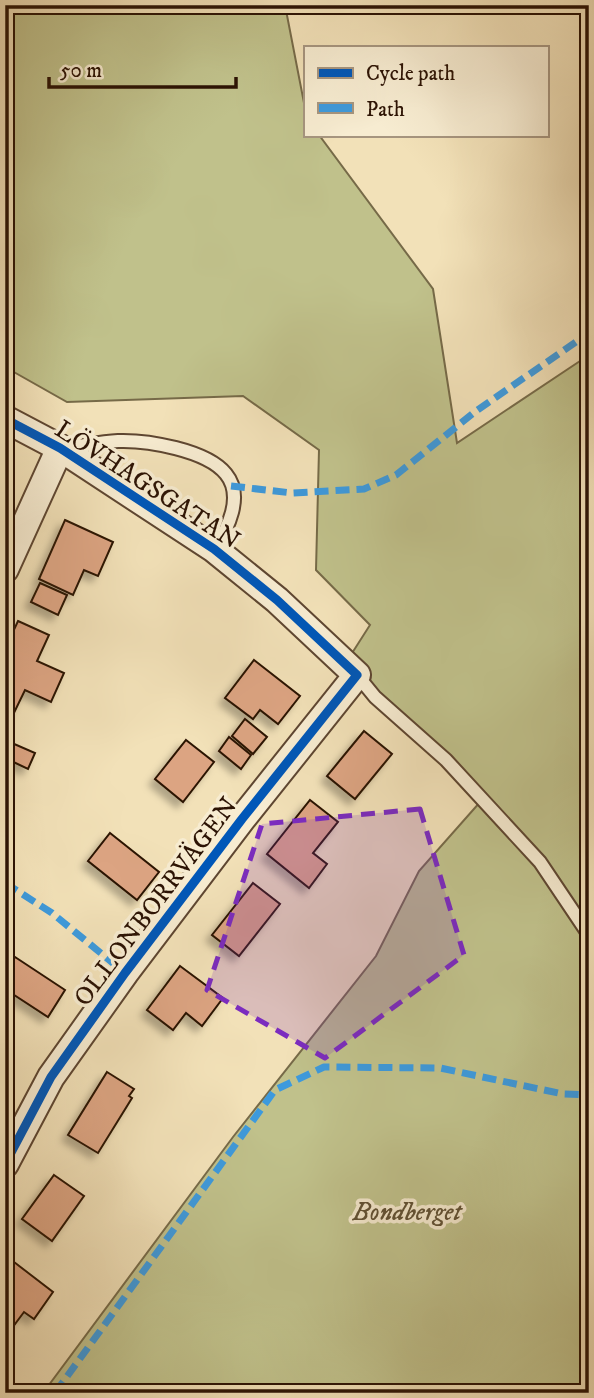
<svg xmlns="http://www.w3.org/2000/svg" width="594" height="1398" font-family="'IM FELL DW Pica',serif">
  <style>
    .green { fill: #c0c18b; stroke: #766a48; stroke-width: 2 }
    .building { fill: #dca482; stroke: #2c1304; stroke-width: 2; filter: url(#shadow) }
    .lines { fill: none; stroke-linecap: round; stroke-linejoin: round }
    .lane-casing { stroke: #5e4631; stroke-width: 16 }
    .street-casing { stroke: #5e4631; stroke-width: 30 }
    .lane { stroke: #f7ecd1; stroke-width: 12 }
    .street { stroke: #f7ecd1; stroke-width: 26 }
    .quiet { stroke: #3d9add; stroke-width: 7; stroke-dasharray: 14 7; stroke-linecap: butt }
    .cycleway-casing { stroke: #f7ecd1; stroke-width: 13 }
    .cycleway { stroke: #0057b8; stroke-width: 9 }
    .marked { fill: #7b2cbf; fill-opacity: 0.2; stroke: #7b2cbf; stroke-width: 5; stroke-dasharray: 14 9; stroke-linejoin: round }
    .labels { text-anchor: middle; stroke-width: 7; stroke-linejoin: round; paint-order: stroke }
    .street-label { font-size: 26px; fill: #2c1304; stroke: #f7ecd1 }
    .park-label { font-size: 26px; font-style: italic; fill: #605033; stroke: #f7ecd1 }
  </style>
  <defs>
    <filter id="shadow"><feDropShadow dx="-6" dy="6" stdDeviation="3.5" flood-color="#0004"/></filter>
  </defs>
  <rect width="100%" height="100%" fill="#f2e1b8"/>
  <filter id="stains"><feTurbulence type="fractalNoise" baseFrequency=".00286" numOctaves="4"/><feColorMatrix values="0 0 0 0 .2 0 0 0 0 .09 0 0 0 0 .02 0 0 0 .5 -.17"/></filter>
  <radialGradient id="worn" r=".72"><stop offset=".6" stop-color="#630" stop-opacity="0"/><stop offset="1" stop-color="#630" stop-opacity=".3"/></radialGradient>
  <polygon class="green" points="5,5 285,5 305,108 305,135 319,135 433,289 457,443 589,355 589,1393 43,1393 233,1137 376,956 419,871 481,801 391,713 340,672 370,625 316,570 319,450 243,396 67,402 5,367"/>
  <g class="building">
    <polygon points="65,520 113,542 98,576 84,570 73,595 39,579"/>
    <polygon points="40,583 67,595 58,615 31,602"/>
    <polygon points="18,621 49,635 37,661 64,673 51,702 25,690 11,719 5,717 5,649"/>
    <polygon points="254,660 300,696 278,724 260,710 253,719 225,698"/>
    <polygon points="245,719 267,737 253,754 232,736"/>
    <polygon points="364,731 392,754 355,799 327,776"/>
    <polygon points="229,737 251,755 241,769 219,751"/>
    <polygon points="5,740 35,753 28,769 5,758"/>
    <polygon points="186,740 214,762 183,802 155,779"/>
    <polygon points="310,800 338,822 313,853 327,864 309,888 267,854"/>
    <polygon points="110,833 159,872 137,900 88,861"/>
    <polygon points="253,883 280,904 239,956 212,935"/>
    <polygon points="15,957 65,990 48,1017 5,989 5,973"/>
    <polygon points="180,966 223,998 202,1026 186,1013 173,1030 147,1010"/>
    <polygon points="107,1072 134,1089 129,1096 132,1098 98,1153 68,1135"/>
    <polygon points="54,1175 84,1196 52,1241 22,1219"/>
    <polygon points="14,1262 53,1292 34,1319 24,1312 12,1328 5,1323 5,1274"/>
  </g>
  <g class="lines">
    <g class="lane-casing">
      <g id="lane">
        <path d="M64,448c18,-2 36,-6 54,-7 29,-1 89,9 108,33 18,22 2,55 -12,75"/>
        <polyline points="357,675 375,697 446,760 540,862 589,935"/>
      </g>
    </g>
    <g class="street-casing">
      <g id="street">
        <polyline points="5,419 60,448 214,549 277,600 357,675 242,819 125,973 51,1077 5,1164"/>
        <polyline points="5,569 60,448"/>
      </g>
    </g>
    <use href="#lane" class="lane"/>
    <use href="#street" class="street"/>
    <g class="quiet">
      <polyline points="231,486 292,493 364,489 396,475 476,411 589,333"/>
      <polyline points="5,883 52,913 125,973"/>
      <polyline points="55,1393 275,1090 324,1067 440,1068 563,1094 589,1095"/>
    </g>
    <g class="cycleway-casing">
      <polyline id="cycleway" points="5,419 60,448 214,549 277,600 357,675 242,819 125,973 51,1077 5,1164"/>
    </g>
    <use href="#cycleway" class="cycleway"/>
  </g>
  <path class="marked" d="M420,809l44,146 -139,103 -118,-68 55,-166z"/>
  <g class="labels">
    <g class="street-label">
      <text transform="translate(148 484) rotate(33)" y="9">LÖVHAGSGATAN</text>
      <text transform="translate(155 901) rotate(-53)" y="9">OLLONBORRVÄGEN</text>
    </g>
    <g class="park-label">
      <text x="407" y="1220">Bondberget</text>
    </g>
  </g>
  <rect width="594" height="1398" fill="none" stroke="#f2e1b8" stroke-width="28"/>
  <rect x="7" y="7" width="580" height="1384" fill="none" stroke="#2c1304" stroke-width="3.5"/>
  <rect x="14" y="14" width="566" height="1370" fill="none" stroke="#2c1304" stroke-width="2"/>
  <rect x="304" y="46" width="245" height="91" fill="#f7ecd1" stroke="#a6957f" stroke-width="2"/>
  <rect x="318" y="68" width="35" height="10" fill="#0057b8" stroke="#a6957f" stroke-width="2"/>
  <text x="366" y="80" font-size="21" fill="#2c1304">Cycle path</text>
  <rect x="318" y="103" width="35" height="10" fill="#3d9add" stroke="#a6957f" stroke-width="2"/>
  <text x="366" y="116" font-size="21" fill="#2c1304">Path</text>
  <path d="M49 77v10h187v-10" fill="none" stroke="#2c1304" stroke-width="3.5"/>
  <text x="60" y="77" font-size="21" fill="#2c1304" stroke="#f7ecd1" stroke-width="5" paint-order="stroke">50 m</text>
  <rect width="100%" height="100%" filter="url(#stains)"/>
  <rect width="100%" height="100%" fill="url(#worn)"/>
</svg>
